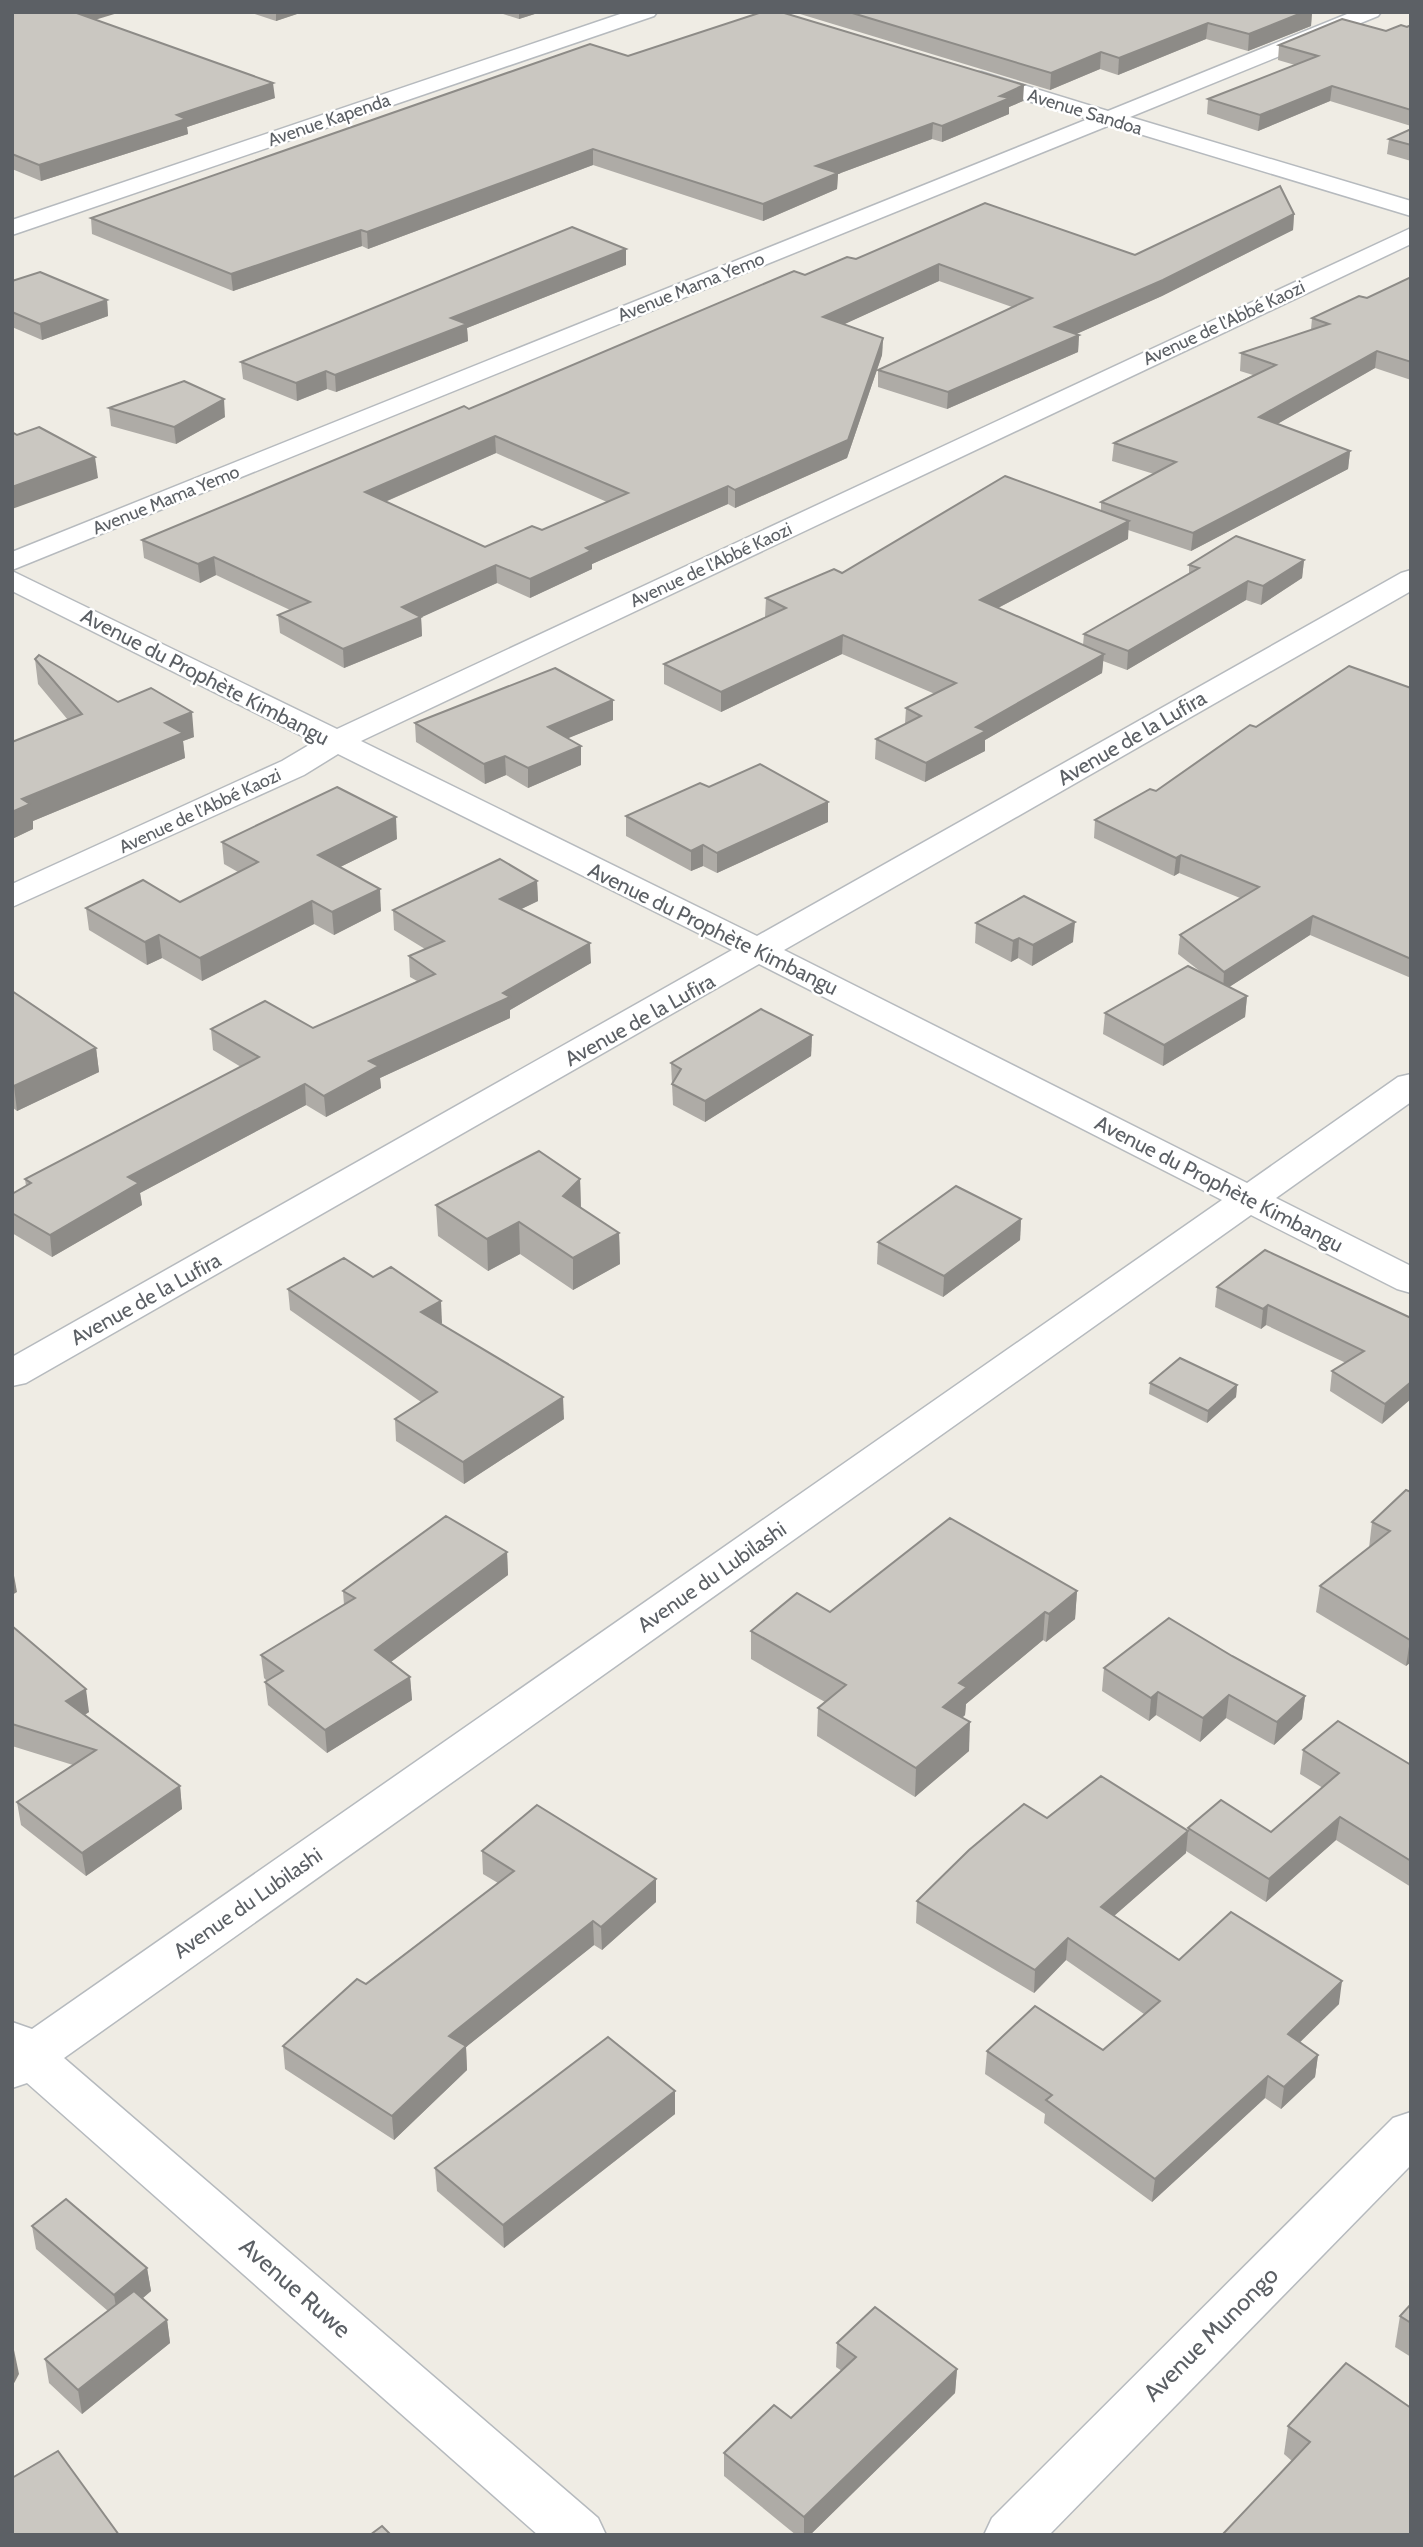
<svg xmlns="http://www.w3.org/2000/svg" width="1423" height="2547" font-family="Cabin,sans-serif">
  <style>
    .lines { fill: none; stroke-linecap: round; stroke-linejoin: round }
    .minor-casing { stroke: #b6babe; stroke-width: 3 }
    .minor { fill: #fff; fill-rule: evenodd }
    .wall { fill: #aeaba6; fill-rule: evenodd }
    .shaded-wall { fill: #8d8b87 }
    .building { fill: #cac7c1; stroke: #8d8b87; stroke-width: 2; fill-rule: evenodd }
    .labels { text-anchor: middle; stroke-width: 5; stroke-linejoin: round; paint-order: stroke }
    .far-street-label { font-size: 18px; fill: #5c6065; stroke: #fff }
    .street-label { font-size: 21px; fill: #5c6065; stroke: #fff }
    .near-street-label { font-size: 24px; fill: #5c6065; stroke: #fff }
  </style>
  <rect width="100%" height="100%" fill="#efece4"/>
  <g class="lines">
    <g class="minor-casing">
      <g id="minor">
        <polygon points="626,12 657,12 654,16 12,235 12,220"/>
        <polygon points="1352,12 1381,12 1378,16 1130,117 1411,201 1411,216 1110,125 12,570 12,552 1088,119 965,82 962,77 965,72 981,72 1108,111"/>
        <polygon points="1411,228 1411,244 361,741 757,936 1401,573 1411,570 1411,591 784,950 1247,1183 1398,1077 1411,1074 1411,1102 1276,1198 1411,1266 1411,1293 1397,1289 1251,1215 64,2058 598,2518 606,2535 538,2535 27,2083 12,2088 12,2022 32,2029 1222,1200 759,964 26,1383 12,1386 12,1357 732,950 338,754 304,775 12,907 12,884 282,761 314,742 12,591 12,571 337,729"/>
        <polygon points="1411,2112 1411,2165 1049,2535 984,2535 992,2518 1393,2118"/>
      </g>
    </g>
    <use href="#minor" class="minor"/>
  </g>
  <g class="wall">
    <polygon points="12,12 96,20 275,98 187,127 188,134 41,181 12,169"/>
    <polygon points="249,12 303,12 276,21"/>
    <polygon points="497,12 541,12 519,19"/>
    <polygon points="800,12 1312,12 1311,26 1248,51 1206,39 1118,75 1100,69 1050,90 800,14"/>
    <polygon points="1411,25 1411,126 1330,101 1258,131 1207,114 1208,99 1295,65 1278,60 1279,45 1386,31"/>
    <polygon points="628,56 1023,101 1009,107 1009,114 942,142 932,139 838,174 837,189 763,221 593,165 368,249 362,246 233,291 92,234 91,218"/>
    <polygon points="1411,129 1411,161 1387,154 1389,139"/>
    <path d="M1294,214l-1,16 -131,66 -86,38 3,1 -1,17 -131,57 -69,-22v-17l134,-63 -73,-26 -95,43 39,14 -1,17 -35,103 -112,50 -7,-4 -136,60v5l-62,29 -33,-15 -76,34 1,19 -78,32 -64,-35 -2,-18 12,-5 -74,-35 -16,8 -56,-25 -2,-18 663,-265 51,-16 279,-4zM496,453l111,49 -65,28 -57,17 -100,-45z"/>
    <polygon points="626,265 467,328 468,341 336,392 327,389 297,401 243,379 241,362"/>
    <polygon points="1411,277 1411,380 1375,368 1277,424 1350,451 1348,469 1191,551 1128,530 1128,539 998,608 1083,645 1084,634 1189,574 1189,565 1304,560 1302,578 1261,605 1246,600 1127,670 1103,661 1102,673 985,740 985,751 925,782 875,759 876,739 905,724 906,708 935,694 842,654 721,712 664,684 664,664 765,617 766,598 842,573 1101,510 1101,502 1154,474 1112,461 1114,443 1253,375 1240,371 1241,353 1311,330 1312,318 1367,298"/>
    <polygon points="12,281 107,300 108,316 42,340 12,327"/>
    <polygon points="109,408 225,417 176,444 111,426"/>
    <polygon points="35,659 118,702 194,737 183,741 185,758 33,821 33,829 12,839 12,742 68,720 38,684"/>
    <polygon points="1411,688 1411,978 1310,935 1229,987 1247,996 1245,1017 1163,1066 1103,1034 1105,1013 1201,972 1178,954 1180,935 1240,898 1179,873 1174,876 1094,838 1095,820 1156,791 1256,727"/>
    <polygon points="613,720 568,738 581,765 528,788 506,775 485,784 416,742 415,723"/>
    <polygon points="709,787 828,802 828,822 717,873 703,866 691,871 626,836 626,816"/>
    <polygon points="397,839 340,867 381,911 334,935 314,924 202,981 162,958 147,965 89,930 86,908 180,902 238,872 224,864 222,842"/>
    <polygon points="537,881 538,901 521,909 591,963 510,1010 510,1018 380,1078 381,1088 326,1117 306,1105 140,1193 142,1205 52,1257 12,1233 12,1194 26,1186 25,1179 241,1067 213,1050 211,1029 313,1028 417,981 410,977 409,956 425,949 394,930 393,910"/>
    <polygon points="976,923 1073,942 1032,966 1018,958 1011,962 975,943"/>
    <polygon points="12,991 96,1048 99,1072 17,1111 12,1107"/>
    <polygon points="812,1035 811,1056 705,1122 673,1105 671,1063"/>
    <polygon points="580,1179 581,1208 619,1233 620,1264 573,1290 520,1254 488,1271 438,1236 436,1205"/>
    <polygon points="1021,1219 1020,1240 943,1297 877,1264 878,1242"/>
    <polygon points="1217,1287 1411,1318 1382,1424 1330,1391 1332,1371 1346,1363 1266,1325 1261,1329 1215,1307"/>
    <polygon points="288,1289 442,1323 441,1324 564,1419 464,1484 396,1441 395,1419 421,1402 290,1310"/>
    <polygon points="1150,1383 1237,1385 1236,1397 1207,1423 1149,1394"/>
    <polygon points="1406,1490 1411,1662 1406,1666 1316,1612 1320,1586 1369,1548 1372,1522"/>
    <polygon points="507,1552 508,1575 391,1662 410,1677 412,1700 327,1753 268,1705 265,1682 267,1681 264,1678 261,1655 344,1605 343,1591"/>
    <polygon points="1077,1591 1075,1619 1046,1642 1043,1640 966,1704 965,1715 962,1718 969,1751 915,1797 817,1736 818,1708 825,1702 751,1659 751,1631 830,1612"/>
    <polygon points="12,1626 89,1712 85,1715 180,1786 182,1809 86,1876 21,1825 17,1802 73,1765 12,1746"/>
    <polygon points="1232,1656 1305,1696 1302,1719 1274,1745 1226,1718 1200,1742 1156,1715 1149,1721 1102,1691 1104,1668"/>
    <polygon points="1303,1750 1411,1765 1411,1887 1336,1840 1266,1902 1186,1851 1186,1853 1114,1916 1179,1960 1339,2004 1299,2042 1318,2055 1315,2077 1281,2109 1265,2098 1152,2202 1044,2123 1045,2114 985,2074 987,2051 1103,2050 1144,2014 1066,1960 1034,1993 916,1923 917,1901 1047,1818 1188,1831 1188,1828 1271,1832 1323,1788 1300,1774"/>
    <polygon points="482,1851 656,1879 656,1902 602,1950 594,1945 466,2047 467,2070 394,2140 285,2069 283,2046 498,1883 483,1874"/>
    <polygon points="675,2091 675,2114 504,2248 437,2191 435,2168"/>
    <polygon points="32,2226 147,2268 151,2291 143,2298 167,2320 170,2343 82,2414 49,2383 45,2359 108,2311 36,2249"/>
    <polygon points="1411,2304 1411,2357 1395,2347 1400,2316"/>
    <polygon points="837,2343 957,2369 955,2393 810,2535 796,2535 724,2476 724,2453 791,2418 842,2371 836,2367"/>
    <polygon points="1411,2408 1292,2461 1284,2454 1288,2426"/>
  </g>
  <g class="shaded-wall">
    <polygon points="74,12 121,12 75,26"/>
    <polygon points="276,12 303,12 276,21"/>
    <polygon points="519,12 541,12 519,19"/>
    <polygon points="1304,12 1312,12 1311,26 1248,51 1249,34"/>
    <polygon points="1208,23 1206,39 1118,75 1119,58"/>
    <polygon points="1101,52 1100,69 1050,90 1051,73"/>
    <polygon points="273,83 275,98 187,127 188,134 41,181 39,165 177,115"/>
    <polygon points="1024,85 1023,101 1009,107 1009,114 942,142 942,126 1000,96"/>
    <polygon points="1332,86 1330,101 1258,131 1260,115"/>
    <polygon points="933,123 932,139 838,174 837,189 763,221 763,204 816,166"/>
    <polygon points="593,149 593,165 368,249 367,232"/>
    <polygon points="1294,214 1293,230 1162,296 1054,344 1055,327"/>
    <polygon points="361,230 362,246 233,291 231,274"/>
    <polygon points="626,249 626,265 467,328 468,341 336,392 335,375 451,318"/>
    <polygon points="939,264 939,281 823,334 823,317"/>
    <polygon points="107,300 108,316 42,340 40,324"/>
    <polygon points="1079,335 1078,352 947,409 948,392"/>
    <polygon points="883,338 882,355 847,458 735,508 735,490"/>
    <polygon points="1377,351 1375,368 1258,435 1259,417"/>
    <polygon points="326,371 327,389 297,401 296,383"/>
    <polygon points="224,399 225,417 176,444 174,427"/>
    <polygon points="495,436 496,453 366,510 365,492"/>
    <polygon points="1350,451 1348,469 1191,551 1193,533"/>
    <polygon points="95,457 98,478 12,509 12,487"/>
    <polygon points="728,486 728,504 592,564 592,569 530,598 530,579 586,548"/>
    <polygon points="1129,521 1128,539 979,618 980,600"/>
    <polygon points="214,557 216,575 200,583 198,564"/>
    <polygon points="1304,560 1302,578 1261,605 1263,586"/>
    <polygon points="496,565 497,583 420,618 421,617 422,636 344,668 343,649 402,607"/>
    <polygon points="1248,581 1246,600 1127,670 1128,651"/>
    <polygon points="843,635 842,654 721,712 721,692"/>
    <polygon points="1104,654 1102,673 985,740 985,751 925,782 926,763 976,727"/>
    <polygon points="613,700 613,720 549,746 548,727"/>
    <polygon points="192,712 194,737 183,741 185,758 33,821 33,829 12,839 12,812 22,799 165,723"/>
    <polygon points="581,746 581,765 528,788 528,768"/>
    <polygon points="505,756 506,775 485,784 484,764"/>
    <polygon points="828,802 828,822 717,873 717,853"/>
    <polygon points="396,817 397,839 320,877 318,855"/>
    <polygon points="703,845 703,866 691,871 691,851"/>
    <polygon points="1181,855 1179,873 1174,876 1176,858"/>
    <polygon points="537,881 538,901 501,919 500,899"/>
    <polygon points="380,889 381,911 334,935 332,912"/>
    <polygon points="312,901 314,924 202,981 200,958"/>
    <polygon points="1313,916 1310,935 1223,991 1224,972"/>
    <polygon points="1075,922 1073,942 1032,966 1033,945"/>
    <polygon points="159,935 162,958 147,965 145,942"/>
    <polygon points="1019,938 1018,958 1011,962 1013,941"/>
    <polygon points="590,943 591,963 510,1010 510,1018 380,1078 381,1088 326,1117 324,1096 369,1061 503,993"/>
    <polygon points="1247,996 1245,1017 1163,1066 1164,1045"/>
    <polygon points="812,1035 811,1056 705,1122 705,1101"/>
    <polygon points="96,1048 99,1072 17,1111 14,1086"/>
    <polygon points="305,1084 306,1105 140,1193 142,1205 52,1257 50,1235 128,1177"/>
    <polygon points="580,1179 581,1210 563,1196"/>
    <polygon points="1021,1219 1020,1240 943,1297 944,1276"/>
    <polygon points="519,1222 520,1254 488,1271 487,1239"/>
    <polygon points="619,1233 620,1264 573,1290 573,1258"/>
    <polygon points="441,1301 442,1323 423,1334 421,1312"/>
    <polygon points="1268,1305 1266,1325 1261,1329 1263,1309"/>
    <polygon points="1411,1382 1411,1399 1382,1424 1385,1404"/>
    <polygon points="1237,1385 1236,1397 1207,1423 1208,1411"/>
    <polygon points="563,1397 564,1419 464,1484 463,1462"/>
    <polygon points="507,1552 508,1575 376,1673 375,1650"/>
    <polygon points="12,1570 13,1570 17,1592 12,1595"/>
    <polygon points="1077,1591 1075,1619 1046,1642 1049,1614"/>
    <polygon points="1045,1612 1043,1640 966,1704 965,1715 942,1735 943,1707 959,1683"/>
    <polygon points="1411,1639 1411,1662 1406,1666 1410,1640"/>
    <polygon points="410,1677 412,1700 327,1753 325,1730"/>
    <polygon points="86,1689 89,1712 69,1724 66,1701"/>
    <polygon points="1158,1692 1156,1715 1149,1721 1151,1698"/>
    <polygon points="1229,1695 1226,1718 1200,1742 1203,1718"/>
    <polygon points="1305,1696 1302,1719 1274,1745 1277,1722"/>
    <polygon points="970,1722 969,1751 915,1797 916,1768"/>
    <polygon points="180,1786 182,1809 86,1876 82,1853"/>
    <polygon points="1340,1817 1336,1840 1266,1902 1269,1879"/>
    <polygon points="1188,1831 1186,1853 1099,1929 1101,1907"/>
    <polygon points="656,1879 656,1902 602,1950 601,1927"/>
    <polygon points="593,1921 594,1945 466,2047 467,2070 394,2140 392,2116 449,2036"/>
    <polygon points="1068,1938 1066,1960 1034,1993 1035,1970"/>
    <polygon points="1342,1981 1339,2004 1285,2057 1288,2034"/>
    <polygon points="1318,2055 1315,2077 1281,2109 1284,2087"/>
    <polygon points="1268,2076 1265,2098 1152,2202 1155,2179"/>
    <polygon points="675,2091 675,2114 504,2248 503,2225"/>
    <polygon points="147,2268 151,2291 118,2319 114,2295"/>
    <polygon points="167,2320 170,2343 82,2414 78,2390"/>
    <polygon points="14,2350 19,2374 12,2387 12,2354"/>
    <polygon points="957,2369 955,2393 810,2535 804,2535 804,2517"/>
  </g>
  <g class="building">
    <polygon points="12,12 74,12 273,83 177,115 186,119 39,165 12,154"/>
    <polygon points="762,12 781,12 1024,85 1000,96 1010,98 942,126 933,123 816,166 838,173 763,204 593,149 367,232 361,230 231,274 91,218 590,44 628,56"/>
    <polygon points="849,12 1304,12 1249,34 1208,23 1119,58 1101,52 1051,73"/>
    <polygon points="1342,19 1386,31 1401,25 1407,27 1411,25 1411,110 1332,86 1260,115 1208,99 1318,56 1279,45"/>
    <polygon points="1411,129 1411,145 1389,139"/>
    <path d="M1280,186l14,28 -131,66 -108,47 24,8 -131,57 -70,-22 154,-72 -93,-34 -116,53 60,21 -35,102 -113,50 -7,-4 -142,62 5,3 -61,28 -34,-14 -94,42 19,10 -78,32 -65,-34 32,-13 -96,-45 -16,7 -56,-24 322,-134 5,3 325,-138 11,4 42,-18 9,2 129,-56 150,52zM495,436l133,57 -86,37 -10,-4 -47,21 -120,-55z"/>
    <polygon points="572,227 626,249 451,318 467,324 335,375 326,371 296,383 241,362"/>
    <polygon points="40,272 107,300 40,324 12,312 12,281"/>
    <polygon points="1411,277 1411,362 1377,351 1259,417 1350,451 1193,533 1101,502 1176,462 1114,443 1276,365 1241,353 1329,324 1312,318 1359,296 1367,298"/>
    <polygon points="184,381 224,399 174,427 109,408"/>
    <polygon points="39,427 95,457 12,487 12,432 17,435"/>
    <polygon points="1005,476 1129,521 980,600 1104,654 976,727 986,731 926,763 876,739 921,716 906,708 956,683 843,635 721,692 664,664 786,608 766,598 834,569 842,573"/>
    <polygon points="1236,536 1304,560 1263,586 1248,581 1128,651 1084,634 1199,568 1189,565"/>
    <polygon points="39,655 118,702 151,688 192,712 165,723 183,733 22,799 30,804 12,812 12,742 82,714 35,659"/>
    <polygon points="1349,666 1411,688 1411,959 1313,916 1224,972 1180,935 1259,887 1181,855 1176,858 1095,820 1150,789 1156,791 1250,725 1256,727"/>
    <polygon points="555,668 613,700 548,727 581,746 528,768 505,756 484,764 415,723"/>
    <polygon points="760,764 828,802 717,853 703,845 691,851 626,816 700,783 709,787"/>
    <polygon points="337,787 396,817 318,855 380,889 332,912 312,901 200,958 159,935 145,942 86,908 143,880 180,902 258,862 222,842"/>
    <polygon points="500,859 537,881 500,899 590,943 503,993 510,997 369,1061 379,1066 324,1096 305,1084 128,1177 139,1183 50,1235 12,1213 12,1194 31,1183 25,1179 259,1057 211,1029 265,1001 313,1028 435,974 409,956 444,941 393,910"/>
    <polygon points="1024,896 1075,922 1033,945 1019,938 1013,941 976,923"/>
    <polygon points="1188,966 1247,996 1164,1045 1105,1013"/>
    <polygon points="12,991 96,1048 14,1086 12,1085"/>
    <polygon points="761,1009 812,1035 705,1101 672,1084 681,1069 671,1063"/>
    <polygon points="539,1151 580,1179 563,1196 619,1233 573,1258 519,1222 487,1239 436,1205"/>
    <polygon points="956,1186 1021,1219 944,1276 878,1242"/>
    <polygon points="1265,1250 1411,1318 1411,1382 1385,1404 1332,1371 1364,1351 1268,1305 1263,1309 1217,1287"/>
    <polygon points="344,1258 373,1277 391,1267 441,1301 421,1312 563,1397 463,1462 395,1419 437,1392 288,1289"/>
    <polygon points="1180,1358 1237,1385 1208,1411 1150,1383"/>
    <polygon points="1406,1490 1411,1492 1411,1639 1410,1640 1320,1586 1390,1531 1372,1522"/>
    <polygon points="446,1516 507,1552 375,1650 410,1677 325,1730 265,1682 283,1671 261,1655 355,1598 343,1591"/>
    <polygon points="950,1518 1077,1591 1049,1614 1045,1612 959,1683 967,1687 943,1707 970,1722 916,1768 818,1708 846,1685 751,1631 797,1593 830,1612"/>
    <polygon points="1169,1618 1232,1656 1305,1696 1277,1722 1229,1695 1203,1718 1158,1692 1151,1698 1104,1668"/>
    <polygon points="12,1626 86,1689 66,1701 180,1786 82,1853 17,1802 96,1750 12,1724"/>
    <polygon points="1338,1721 1411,1765 1411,1861 1340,1817 1269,1879 1188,1828 1221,1800 1271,1832 1339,1773 1303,1750"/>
    <polygon points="1101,1776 1188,1831 1101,1907 1179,1960 1231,1912 1342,1981 1288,2034 1318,2055 1284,2087 1268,2076 1155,2179 1046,2100 1052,2095 987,2051 1035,2006 1103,2050 1160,2001 1068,1938 1035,1970 917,1901 969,1850 1024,1804 1047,1818"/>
    <polygon points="537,1805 656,1879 601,1927 593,1921 449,2036 466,2046 392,2116 283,2046 357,1979 366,1984 514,1871 482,1851"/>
    <polygon points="608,2037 675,2091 503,2225 435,2168"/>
    <polygon points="66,2199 147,2268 114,2295 32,2226"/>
    <polygon points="134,2291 167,2320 78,2390 45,2359"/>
    <polygon points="1411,2304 1411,2323 1400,2316"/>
    <polygon points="875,2307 957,2369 804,2517 724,2453 774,2405 791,2418 856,2357 837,2343"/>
    <polygon points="1346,2363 1411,2408 1411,2535 1222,2535 1310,2442 1288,2426"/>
    <polygon points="58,2451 119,2535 12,2535 12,2478"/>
    <polygon points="382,2526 391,2535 370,2535"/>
  </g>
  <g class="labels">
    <g class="far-street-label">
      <text transform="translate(1085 112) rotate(17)" y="6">Avenue Sandoa</text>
      <text transform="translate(329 120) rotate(-19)" y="6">Avenue Kapenda</text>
      <text transform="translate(691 287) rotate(-22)" y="6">Avenue Mama Yemo</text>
      <text transform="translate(1224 323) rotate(-25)" y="6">Avenue de l'Abbé Kaozi</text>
      <text transform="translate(166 500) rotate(-22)" y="6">Avenue Mama Yemo</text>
      <text transform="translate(711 565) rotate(-25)" y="6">Avenue de l'Abbé Kaozi</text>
      <text transform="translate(200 811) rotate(-25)" y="6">Avenue de l'Abbé Kaozi</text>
    </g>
    <g class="street-label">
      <text transform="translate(205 677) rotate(27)" y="7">Avenue du Prophète Kimbangu</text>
      <text transform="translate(1132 738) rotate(-30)" y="7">Avenue de la Lufira</text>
      <text transform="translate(713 929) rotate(26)" y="7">Avenue du Prophète Kimbangu</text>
      <text transform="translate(640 1020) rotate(-29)" y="7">Avenue de la Lufira</text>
      <text transform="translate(1219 1184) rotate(27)" y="7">Avenue du Prophète Kimbangu</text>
      <text transform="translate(146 1299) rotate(-29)" y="7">Avenue de la Lufira</text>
      <text transform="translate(712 1577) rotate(-35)" y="7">Avenue du Lubilashi</text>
      <text transform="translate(248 1903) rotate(-35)" y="7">Avenue du Lubilashi</text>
    </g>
    <g class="near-street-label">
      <text transform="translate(295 2288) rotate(41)" y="8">Avenue Ruwe</text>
      <text transform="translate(1211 2334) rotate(-45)" y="8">Avenue Munongo</text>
    </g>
  </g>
  <rect width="1423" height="2547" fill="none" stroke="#5c6065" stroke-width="28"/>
</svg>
